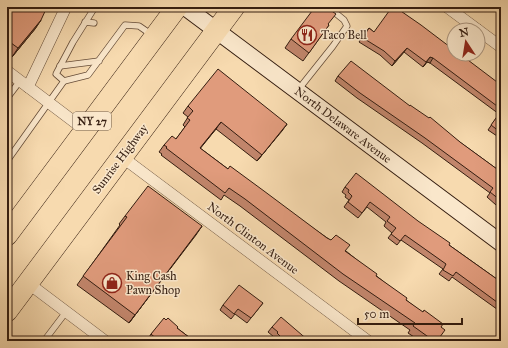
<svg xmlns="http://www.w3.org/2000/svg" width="508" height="348" font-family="'IM FELL Great Primer',serif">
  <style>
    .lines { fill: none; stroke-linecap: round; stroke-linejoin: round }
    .lane-casing { stroke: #654c38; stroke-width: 7 }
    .street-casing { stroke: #654c38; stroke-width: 12 }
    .secondary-casing { stroke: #341d10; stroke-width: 18 }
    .highway-casing { stroke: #341d10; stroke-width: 22 }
    .lane { stroke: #fae7cb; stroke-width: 5.5 }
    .street { stroke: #fae7cb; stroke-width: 11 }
    .secondary { stroke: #fae7cb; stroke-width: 16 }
    .highway { stroke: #f7daaf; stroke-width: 21 }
    .wall { fill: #c1856b; stroke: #341d10 }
    .shaded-wall { fill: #9d6c57; stroke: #341d10 }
    .building { fill: #e09b7c; stroke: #341d10 }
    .labels { text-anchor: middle; stroke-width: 3; stroke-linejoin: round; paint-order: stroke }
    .shield { fill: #fae7cb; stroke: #6f5a48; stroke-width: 1 }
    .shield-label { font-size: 11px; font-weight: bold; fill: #341d10 }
    .poi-label { font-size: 12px; fill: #341d10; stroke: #fae7cb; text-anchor: start }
    .street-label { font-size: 12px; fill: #341d10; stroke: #fae7cb }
  </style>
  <rect width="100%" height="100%" fill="#f7daaf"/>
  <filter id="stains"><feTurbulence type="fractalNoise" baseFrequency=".005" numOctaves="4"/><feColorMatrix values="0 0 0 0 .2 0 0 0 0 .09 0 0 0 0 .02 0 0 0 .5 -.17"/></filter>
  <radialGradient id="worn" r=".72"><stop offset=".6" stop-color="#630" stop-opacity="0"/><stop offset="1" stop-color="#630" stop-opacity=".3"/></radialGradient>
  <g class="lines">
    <g class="lane-casing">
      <g id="lane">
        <polyline points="95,7 73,42 56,74 64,81 88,75 125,25 139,26 152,35"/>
        <polyline points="85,22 94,23"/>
        <polyline points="60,66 99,61"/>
        <polyline points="298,90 333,46 347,26 344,20 328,7"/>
        <polyline points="7,98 20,81"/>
        <polyline points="7,161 64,81"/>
        <polyline points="44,341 66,312"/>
      </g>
    </g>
    <g class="street-casing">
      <g id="street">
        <polyline points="447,7 478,30"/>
        <polyline points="478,30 501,47"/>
        <polyline points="7,71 85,130"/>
        <polyline points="28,87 66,7"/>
        <polyline points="122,157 368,341"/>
        <polyline points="28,283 105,341"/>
      </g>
    </g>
    <g class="secondary-casing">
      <polyline id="secondary" points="185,7 501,243"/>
    </g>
    <g class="highway-casing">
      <g id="highway">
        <polyline points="7,235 177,7"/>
        <polyline points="7,311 234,7"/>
      </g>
    </g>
    <use href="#lane" class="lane"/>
    <use href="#street" class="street"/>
    <use href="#secondary" class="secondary"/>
    <use href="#highway" class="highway"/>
  </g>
  <g class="wall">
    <polygon points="7,7 41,20 35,29 12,57 7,53"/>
    <polygon points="328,24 329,25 303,61 285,48 291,39"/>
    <polygon points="369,28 374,32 501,85 501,131 497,136 488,130 499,114 430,63 427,62 423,67 404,52 392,66 380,55 359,42"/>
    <polygon points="338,76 410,106 501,172 501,203 499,201 496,205 487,197 490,193 422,143 357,98 335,81"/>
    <polygon points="188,106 287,124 257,161 216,129 200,148 228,169 346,251 406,300 441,327 438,341 420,341 408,333 410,330 339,281 240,206 224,195 221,200 161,155 162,154 159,152 164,145 176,139 185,127 183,125 188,117 183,113"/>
    <polygon points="345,187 449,245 501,282 501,312 452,277 449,281 439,274 443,269 401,240 397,245 388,238 392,233 384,226 386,222 367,207 358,218 344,207 349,200 345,197 346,195 342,192"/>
    <polygon points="125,216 202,226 129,323 77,285 120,225 119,224"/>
    <polygon points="263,303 247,323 235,314 231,319 220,310 223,305"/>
    <polygon points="166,320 177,328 194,341 150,341 148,339 151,334"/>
    <polygon points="272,327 309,341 276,341 273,338 274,337 268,332"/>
    <polygon points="501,333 501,341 497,339"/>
  </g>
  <g class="shaded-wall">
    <polygon points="41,20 35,29 12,57 18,48"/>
    <polygon points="407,48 404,52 392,66 395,61"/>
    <polygon points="430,57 433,58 430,63 427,62 423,67"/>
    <polygon points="221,122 216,129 195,155 200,148"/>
    <polygon points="287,124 282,131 257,161 262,155"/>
    <polygon points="202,226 196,235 129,323 135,315"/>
  </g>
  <g class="building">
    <polygon points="7,7 47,7 41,20 18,48 7,40"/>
    <polygon points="315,7 326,7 336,14 328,24 329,25 309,53 291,39"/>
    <polygon points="392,7 395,7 421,25 454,50 454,54 460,54 501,85 501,109 433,58 430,57 426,62 407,48 395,61 384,51 363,38 369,28 374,32"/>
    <polygon points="351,61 410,106 410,105 429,118 430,117 460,142 501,172 501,198 500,200 490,192 493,188 425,138 360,93 338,76"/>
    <polygon points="218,69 287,124 262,155 221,122 200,148 228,169 230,166 264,191 327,238 331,240 336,235 350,245 345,251 377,274 376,276 407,298 406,300 423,312 424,310 443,324 441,327 445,330 437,341 434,341 413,326 415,323 343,274 245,199 229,188 225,193 166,148 167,147 164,145 172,136 176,139 190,120 187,118 193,111 188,106"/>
    <polygon points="501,111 501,131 500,132 491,125"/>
    <polygon points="356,173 418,221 450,243 449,245 501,282 501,305 456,272 453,276 443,270 446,264 405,235 400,241 391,234 396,228 387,221 390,217 370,202 362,213 348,202 352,196 348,192 349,190 345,187"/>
    <polygon points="148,186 202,226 135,315 83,276 127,217 125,216"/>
    <polygon points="239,285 263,303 251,318 238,309 234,314 223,305"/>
    <polygon points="281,317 309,341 285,341 277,333 278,332 272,327"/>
    <polygon points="164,318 166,320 168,318 178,327 177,328 194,341 159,341 151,334"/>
    <polygon points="62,338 66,341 60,341"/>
  </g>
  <defs>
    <g id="restaurant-ring" transform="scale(1)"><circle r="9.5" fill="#fae7cb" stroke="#8f2418" stroke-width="1.5"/><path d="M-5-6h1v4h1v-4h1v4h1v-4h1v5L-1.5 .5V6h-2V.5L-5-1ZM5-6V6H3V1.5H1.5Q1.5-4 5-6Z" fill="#8f2418"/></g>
    <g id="shop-ring" transform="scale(1)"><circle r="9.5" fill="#fae7cb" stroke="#8f2418" stroke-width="1.5"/><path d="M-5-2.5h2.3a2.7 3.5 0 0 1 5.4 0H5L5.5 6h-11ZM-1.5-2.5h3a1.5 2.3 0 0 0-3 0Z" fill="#8f2418"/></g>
  </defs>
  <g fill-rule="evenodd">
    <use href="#restaurant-ring" x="307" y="35"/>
    <use href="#shop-ring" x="112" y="283"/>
  </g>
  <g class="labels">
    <rect class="shield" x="73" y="112" width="38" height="18" rx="3"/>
    <g class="shield-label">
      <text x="92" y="125">NY 27</text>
    </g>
    <g class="poi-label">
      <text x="321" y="39">Taco Bell</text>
      <text x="126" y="280">King Cash<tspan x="126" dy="14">Pawn Shop</tspan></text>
    </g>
    <g class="street-label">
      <text transform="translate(343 125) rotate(37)" y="4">North Delaware Avenue</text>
      <text transform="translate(120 159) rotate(-53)" y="4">Sunrise Highway</text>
      <text transform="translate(253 238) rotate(37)" y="4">North Clinton Avenue</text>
    </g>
  </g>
  <rect width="508" height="348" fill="none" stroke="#f7daaf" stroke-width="24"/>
  <rect x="8" y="8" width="492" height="332" fill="none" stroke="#341d10" stroke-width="2"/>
  <rect x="12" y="12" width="484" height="324" fill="none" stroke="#341d10"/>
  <g transform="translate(466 42) rotate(348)"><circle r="19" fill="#fae7cb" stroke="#ab9680"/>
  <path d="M0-3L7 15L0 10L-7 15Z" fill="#8f2418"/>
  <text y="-6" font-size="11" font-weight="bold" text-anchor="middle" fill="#341d10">N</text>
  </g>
  <path d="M358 318v6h104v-6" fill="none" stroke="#341d10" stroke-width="2"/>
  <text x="364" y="318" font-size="12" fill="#341d10" stroke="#fae7cb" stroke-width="3" paint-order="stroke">50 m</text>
  <rect width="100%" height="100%" filter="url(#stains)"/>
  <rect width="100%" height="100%" fill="url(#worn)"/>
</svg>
